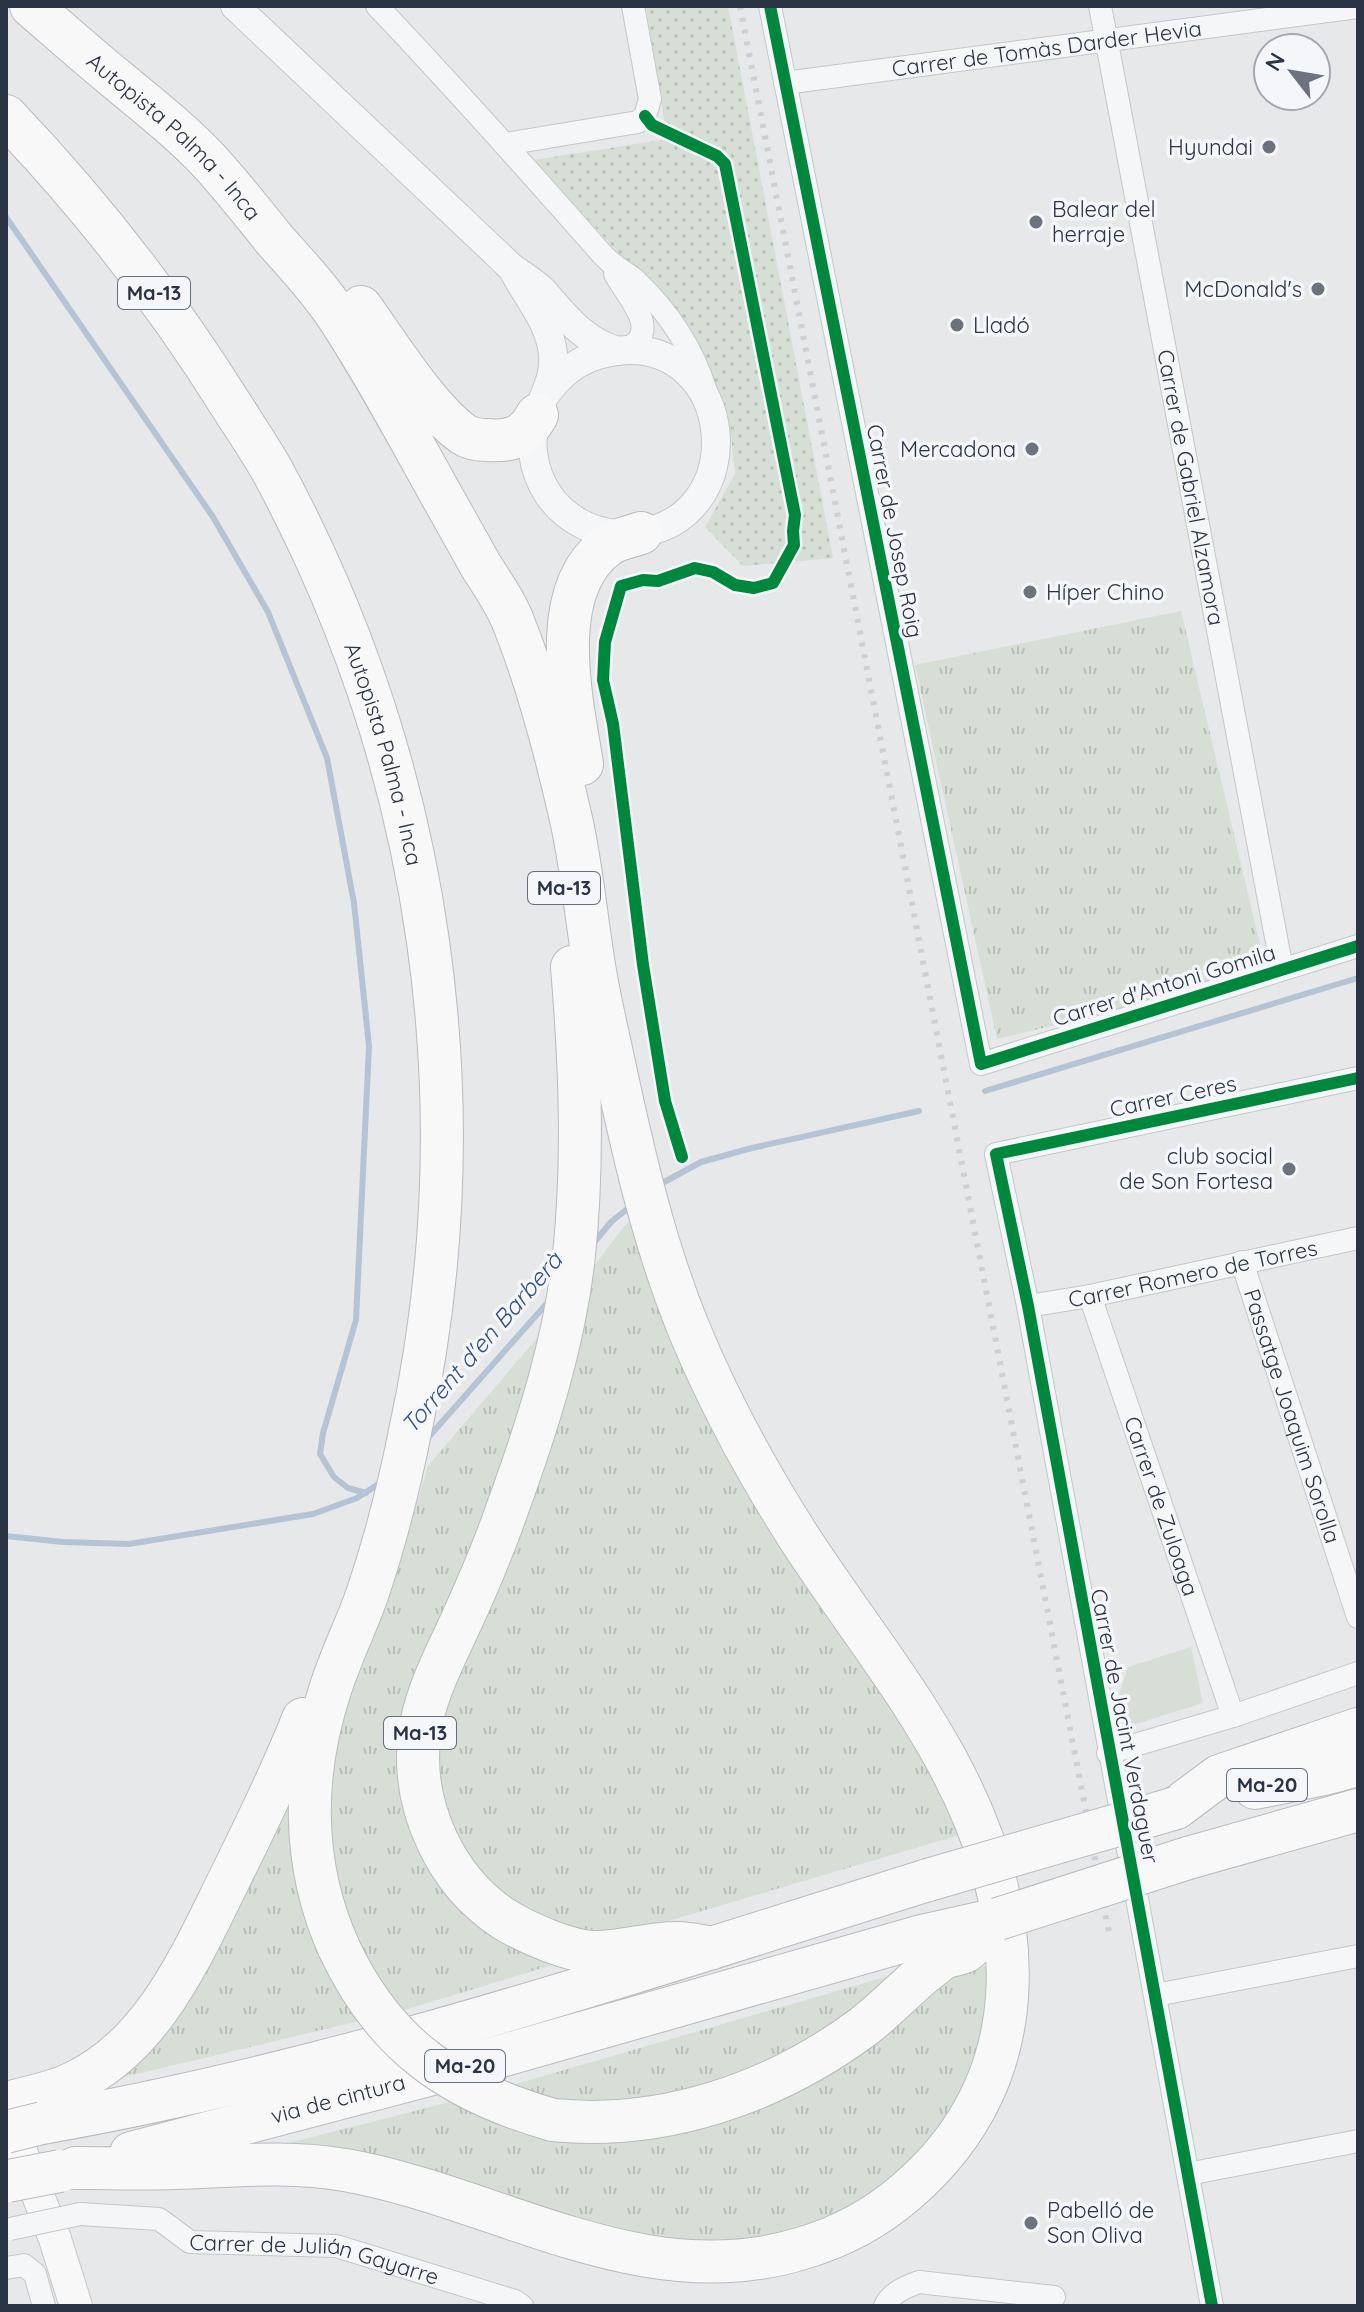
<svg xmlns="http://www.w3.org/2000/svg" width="1364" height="2312" font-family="Quicksand,sans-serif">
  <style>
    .grass { fill: url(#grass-tufts) }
    .park { fill: url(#park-dots) }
    .pitch { fill: #d6ded6 }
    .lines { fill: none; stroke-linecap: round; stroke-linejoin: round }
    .stream { stroke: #b4c4d5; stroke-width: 6 }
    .minor-casing { stroke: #c4c6c8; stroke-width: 24 }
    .tertiary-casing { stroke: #c4c6c8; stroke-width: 30 }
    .secondary-casing { stroke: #c4c6c8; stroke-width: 34 }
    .motorway-casing { stroke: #b8bbbf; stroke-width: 44 }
    .minor { stroke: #f5f6f7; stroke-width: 22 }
    .tertiary { stroke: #f5f6f7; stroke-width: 28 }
    .secondary { stroke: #f8f8f8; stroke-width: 32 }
    .motorway { stroke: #f8f8f8; stroke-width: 42 }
    .rail { stroke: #cecfd2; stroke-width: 6; stroke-dasharray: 4 8; stroke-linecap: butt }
    .minor-bridge-casing { stroke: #c4c6c8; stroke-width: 24; stroke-linecap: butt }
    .motorway-bridge-casing { stroke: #b8bbbf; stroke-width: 44; stroke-linecap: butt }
    .minor-bridge { stroke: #f5f6f7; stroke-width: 22 }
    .motorway-bridge { stroke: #f8f8f8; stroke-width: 42 }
    .cycleway-casing { stroke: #f4f6f9; stroke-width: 17 }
    .cycleway { stroke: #00873e; stroke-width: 12 }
    .poi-dot { fill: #6c737f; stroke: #f4f6f9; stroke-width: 3 }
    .labels { text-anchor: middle; stroke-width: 7; stroke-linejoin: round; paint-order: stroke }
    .shield { fill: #f4f6f9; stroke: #676e7b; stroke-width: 2 }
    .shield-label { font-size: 20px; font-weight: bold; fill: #2b3445 }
    .street-label { font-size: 22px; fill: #2b3445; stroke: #f4f6f9 }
    .poi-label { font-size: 22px; fill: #2b3445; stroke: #f4f6f9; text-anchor: end }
    .water-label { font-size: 24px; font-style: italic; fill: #34527a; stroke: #f4f6f9 }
  </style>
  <defs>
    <pattern id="grass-tufts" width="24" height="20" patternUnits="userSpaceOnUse" patternTransform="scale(2)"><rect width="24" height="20" fill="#d6ded6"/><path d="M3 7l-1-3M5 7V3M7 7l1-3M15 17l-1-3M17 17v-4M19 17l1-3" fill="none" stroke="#b8bfb9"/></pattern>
    <pattern id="park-dots" width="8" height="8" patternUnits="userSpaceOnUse" patternTransform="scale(2)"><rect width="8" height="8" fill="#d6ded6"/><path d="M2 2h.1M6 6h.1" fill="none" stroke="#b8bfb9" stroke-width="1.8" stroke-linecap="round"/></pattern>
  </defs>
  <rect width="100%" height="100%" fill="#e6e8ea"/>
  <g class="grass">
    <polygon points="1181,611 1267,974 997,1039 915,665"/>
    <path d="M633,1215l268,497 62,122 -305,90c-12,2 -24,6 -36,6 -91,6 -160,-54 -182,-140 -5,-18 -1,-42 -1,-61l151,-458z"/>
    <polygon points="544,1330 408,1805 569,1960 401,2011 349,1933 326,1838 336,1730 410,1527 428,1466"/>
    <polygon points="289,1795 363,2020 116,2079"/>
    <polygon points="994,1964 989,2029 946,2126 865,2204 764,2244 654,2238 277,2146 454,2101 548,2137 572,2143 636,2139 950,1974"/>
    <polygon points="899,1973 871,2005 735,2083 582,2109 502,2088"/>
  </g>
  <polygon class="park" points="646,6 728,6 833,558 743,566 705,527 735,474 730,424 692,334 534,160 667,139"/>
  <polygon class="pitch" points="1191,1647 1203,1703 1123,1728 1117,1701 1128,1667"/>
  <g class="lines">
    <g class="stream">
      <polyline points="6,217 213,517 268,612 327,758 354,903 369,1046 356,1320 323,1433 320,1454 334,1477 348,1488 366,1493"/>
      <polyline points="985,1091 1358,978"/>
      <polyline points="657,1186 701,1162 752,1148 919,1111"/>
      <polyline points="592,1245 611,1222 632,1205"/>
      <polyline points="426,1440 549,1301"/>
      <polyline points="6,1536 63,1542 129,1544 313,1514 357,1498 380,1483"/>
    </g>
    <g class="minor-casing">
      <g id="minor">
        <path d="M377,6c77,81 151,164 225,248 9,11 22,17 33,26 34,32 57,67 71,111"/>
        <polyline points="770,6 981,1064 1358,946"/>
        <path id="s1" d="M1100,6l182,963"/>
        <path id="s2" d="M785,83l573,-76"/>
        <polyline points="506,144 638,122 645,116 650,99 633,6"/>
        <path d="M615,274c12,23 50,59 9,76"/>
        <path id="s3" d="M1242,1262l116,355"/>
        <path id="s4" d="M1090,1296l143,420"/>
        <path id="s5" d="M1028,1306l62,-10 268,-58"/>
        <polyline points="1108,1753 1233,1716 1358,1673"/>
        <polyline points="1156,1995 1358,1956"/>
        <polyline points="1188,2174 1358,2141"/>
        <path id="s6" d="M80,2214l79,5 31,23 146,4 179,55 7,5"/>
        <polyline points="6,2268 24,2265 35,2274 44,2306"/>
        <path d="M885,2306c6,-13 20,-19 34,-24l135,15"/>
        <polyline points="1212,2306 1028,1306 996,1154 1358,1078"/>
      </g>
    </g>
    <g class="tertiary-casing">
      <g id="tertiary">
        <path d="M235,6l277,262c10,7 22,14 31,23 23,26 40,50 75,60"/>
        <path d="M512,268c14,28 38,54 41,86 2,23 -8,38 -15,58 -10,27 -6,58 10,82 18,27 51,43 84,40 123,-11 105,-198 -16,-183 -31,4 -52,18 -70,43"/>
      </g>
    </g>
    <g class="secondary-casing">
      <polyline id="secondary" points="6,2113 55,2239 76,2306"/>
    </g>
    <g class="motorway-casing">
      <g id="motorway">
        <path id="s7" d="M31,6c30,26 59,52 90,77 30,25 61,49 88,78 23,25 44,52 65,78 22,25 46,50 64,78 40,61 74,126 110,190 11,20 22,39 33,59 12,19 25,37 33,58 25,63 42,129 57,195 10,44 14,88 21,133 5,39 15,77 23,116 19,88 39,175 73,259 30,73 68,143 110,209 49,76 106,146 149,225 79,146 96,314 -41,431 -30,26 -66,45 -103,56 -160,50 -305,-51 -458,-78 -56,-10 -112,-4 -169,-2 -34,1 -67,0 -101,0"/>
        <path id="s8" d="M6,116c84,88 160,185 225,289 14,22 29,44 42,67 159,295 208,632 137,960 -11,55 -25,110 -43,163 -11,31 -26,61 -36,92 -29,86 -30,177 8,261"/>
        <path d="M361,307c26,36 67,102 102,127 6,4 16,6 24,6 24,2 38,-3 50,-25"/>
        <path d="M582,764c-10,-63 -36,-173 25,-218 9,-7 23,-9 34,-13"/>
        <path d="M572,967c8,96 12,192 2,288 -9,85 -36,169 -65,249 -14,41 -31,81 -49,120 -17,37 -37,74 -41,115 -7,69 27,142 85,180 23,14 66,33 92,33 27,0 53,-9 79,-9 12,-1 25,3 37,5"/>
        <polyline points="1255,1788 1324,1774 1358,1765"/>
        <polyline points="1176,1808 1219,1776 1358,1729"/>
        <polyline points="1188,1858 1358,1810"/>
        <path d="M6,2103c21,-5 45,-10 65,-19 82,-37 120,-128 158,-204 26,-53 52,-106 74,-161"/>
        <path d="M553,2120c111,11 221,-27 310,-93 21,-16 40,-36 60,-53 6,-4 13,-11 19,-15 7,-4 17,-4 24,-8 6,-4 12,-11 17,-17"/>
        <path d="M42,2123c302,-53 594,-152 886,-243"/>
        <path id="s9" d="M131,2153l377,-99 414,-118 76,-17"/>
      </g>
    </g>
    <use href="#minor" class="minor"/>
    <use href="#tertiary" class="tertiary"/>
    <use href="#secondary" class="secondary"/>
    <use href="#motorway" class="motorway"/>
    <polyline class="rail" points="740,6 1109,1932"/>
    <g class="minor-bridge-casing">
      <polyline id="minor-bridge" points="10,2229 80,2214"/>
    </g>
    <g class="motorway-bridge-casing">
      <g id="motorway-bridge">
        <polyline points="928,1880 1176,1808"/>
        <polyline points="998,1919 1188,1858"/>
        <path d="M339,1948c45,97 112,143 214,172"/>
        <polyline points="6,2132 42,2123"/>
        <polyline points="8,2181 60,2171"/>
      </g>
    </g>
    <use href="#minor-bridge" class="minor-bridge"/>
    <use href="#motorway-bridge" class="motorway-bridge"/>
    <g class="cycleway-casing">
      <g id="cycleway">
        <polyline points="770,6 981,1064 1358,946"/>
        <polyline points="645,116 652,125 717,156 725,164 795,515 793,531 794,545 773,583 754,588 735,585 713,572 695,568 658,581 643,580 621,586 605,642 603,680 613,724 643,965 665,1101 682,1157"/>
        <polyline points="1212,2306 1028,1306 996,1154 1358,1078"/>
      </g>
    </g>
    <use href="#cycleway" class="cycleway"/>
  </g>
  <g class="poi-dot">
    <circle cx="1269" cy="147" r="8"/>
    <circle cx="1036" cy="222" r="8"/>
    <circle cx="1318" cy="289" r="8"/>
    <circle cx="957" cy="325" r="8"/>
    <circle cx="1032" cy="449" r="8"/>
    <circle cx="1030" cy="592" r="8"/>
    <circle cx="1289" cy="1169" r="8"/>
    <circle cx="1031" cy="2223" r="8"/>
  </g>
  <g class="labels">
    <g class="shield">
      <rect x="118" y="277" width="72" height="32" rx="6"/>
      <rect x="528" y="872" width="72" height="32" rx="6"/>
      <rect x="384" y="1717" width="72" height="32" rx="6"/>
      <rect x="1227" y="1769" width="80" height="32" rx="6"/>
      <rect x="425" y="2050" width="80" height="32" rx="6"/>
    </g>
    <g class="shield-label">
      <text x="154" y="300">Ma-13</text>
      <text x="564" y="895">Ma-13</text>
      <text x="420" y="1740">Ma-13</text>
      <text x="1267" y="1792">Ma-20</text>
      <text x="465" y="2073">Ma-20</text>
    </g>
    <g class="street-label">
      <text dy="8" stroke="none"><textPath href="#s2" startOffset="264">Carrer de Tomàs Darder Hevia</textPath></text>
      <text dy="8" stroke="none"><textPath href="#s7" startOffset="194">Autopista Palma - Inca</textPath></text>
      <text dy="8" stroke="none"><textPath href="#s1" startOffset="490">Carrer de Gabriel Alzamora</textPath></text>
      <text transform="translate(895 531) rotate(79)" y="8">Carrer de Josep Roig</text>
      <text dy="8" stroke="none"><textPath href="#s8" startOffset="750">Autopista Palma - Inca</textPath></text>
      <text transform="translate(1164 985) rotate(-17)" y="8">Carrer d'Antoni Gomila</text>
      <text transform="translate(1173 1096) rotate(-12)" y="8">Carrer Ceres</text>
      <text dy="8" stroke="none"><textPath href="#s5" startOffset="168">Carrer Romero de Torres</textPath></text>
      <text dy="8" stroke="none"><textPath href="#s3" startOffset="162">Passatge Joaquim Sorolla</textPath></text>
      <text dy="8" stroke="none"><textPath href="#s4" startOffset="222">Carrer de Zuloaga</textPath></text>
      <text transform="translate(1125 1726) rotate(79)" y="8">Carrer de Jacint Verdaguer</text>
      <text dy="8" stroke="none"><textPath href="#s9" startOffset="214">via de cintura</textPath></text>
      <text dy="8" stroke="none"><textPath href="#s6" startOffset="244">Carrer de Julián Gayarre</textPath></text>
    </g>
    <g class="poi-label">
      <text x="1253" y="155">Hyundai</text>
      <text x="1052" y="217" text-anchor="start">Balear del<tspan x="1052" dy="25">herraje</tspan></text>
      <text x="1302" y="297">McDonald's</text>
      <text x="973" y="333" text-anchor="start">Lladó</text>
      <text x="1016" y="457">Mercadona</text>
      <text x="1046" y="600" text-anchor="start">Híper Chino</text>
      <text x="1273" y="1164">club social<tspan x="1273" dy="25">de Son Fortesa</tspan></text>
      <text x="1047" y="2218" text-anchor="start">Pabelló de<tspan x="1047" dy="25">Son Oliva</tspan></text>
    </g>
    <g class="water-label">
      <text transform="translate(482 1343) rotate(-49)" y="8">Torrent d'en Barberà</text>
    </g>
  </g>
  <rect width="1364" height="2312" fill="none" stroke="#2b3445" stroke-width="16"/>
  <g transform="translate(1292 72) rotate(301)"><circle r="38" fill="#f4f6f9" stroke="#a4a8b1" stroke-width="2"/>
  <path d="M0-6L14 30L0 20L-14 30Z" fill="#6c737f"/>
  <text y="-12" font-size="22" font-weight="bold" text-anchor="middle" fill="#2b3445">N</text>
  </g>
</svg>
